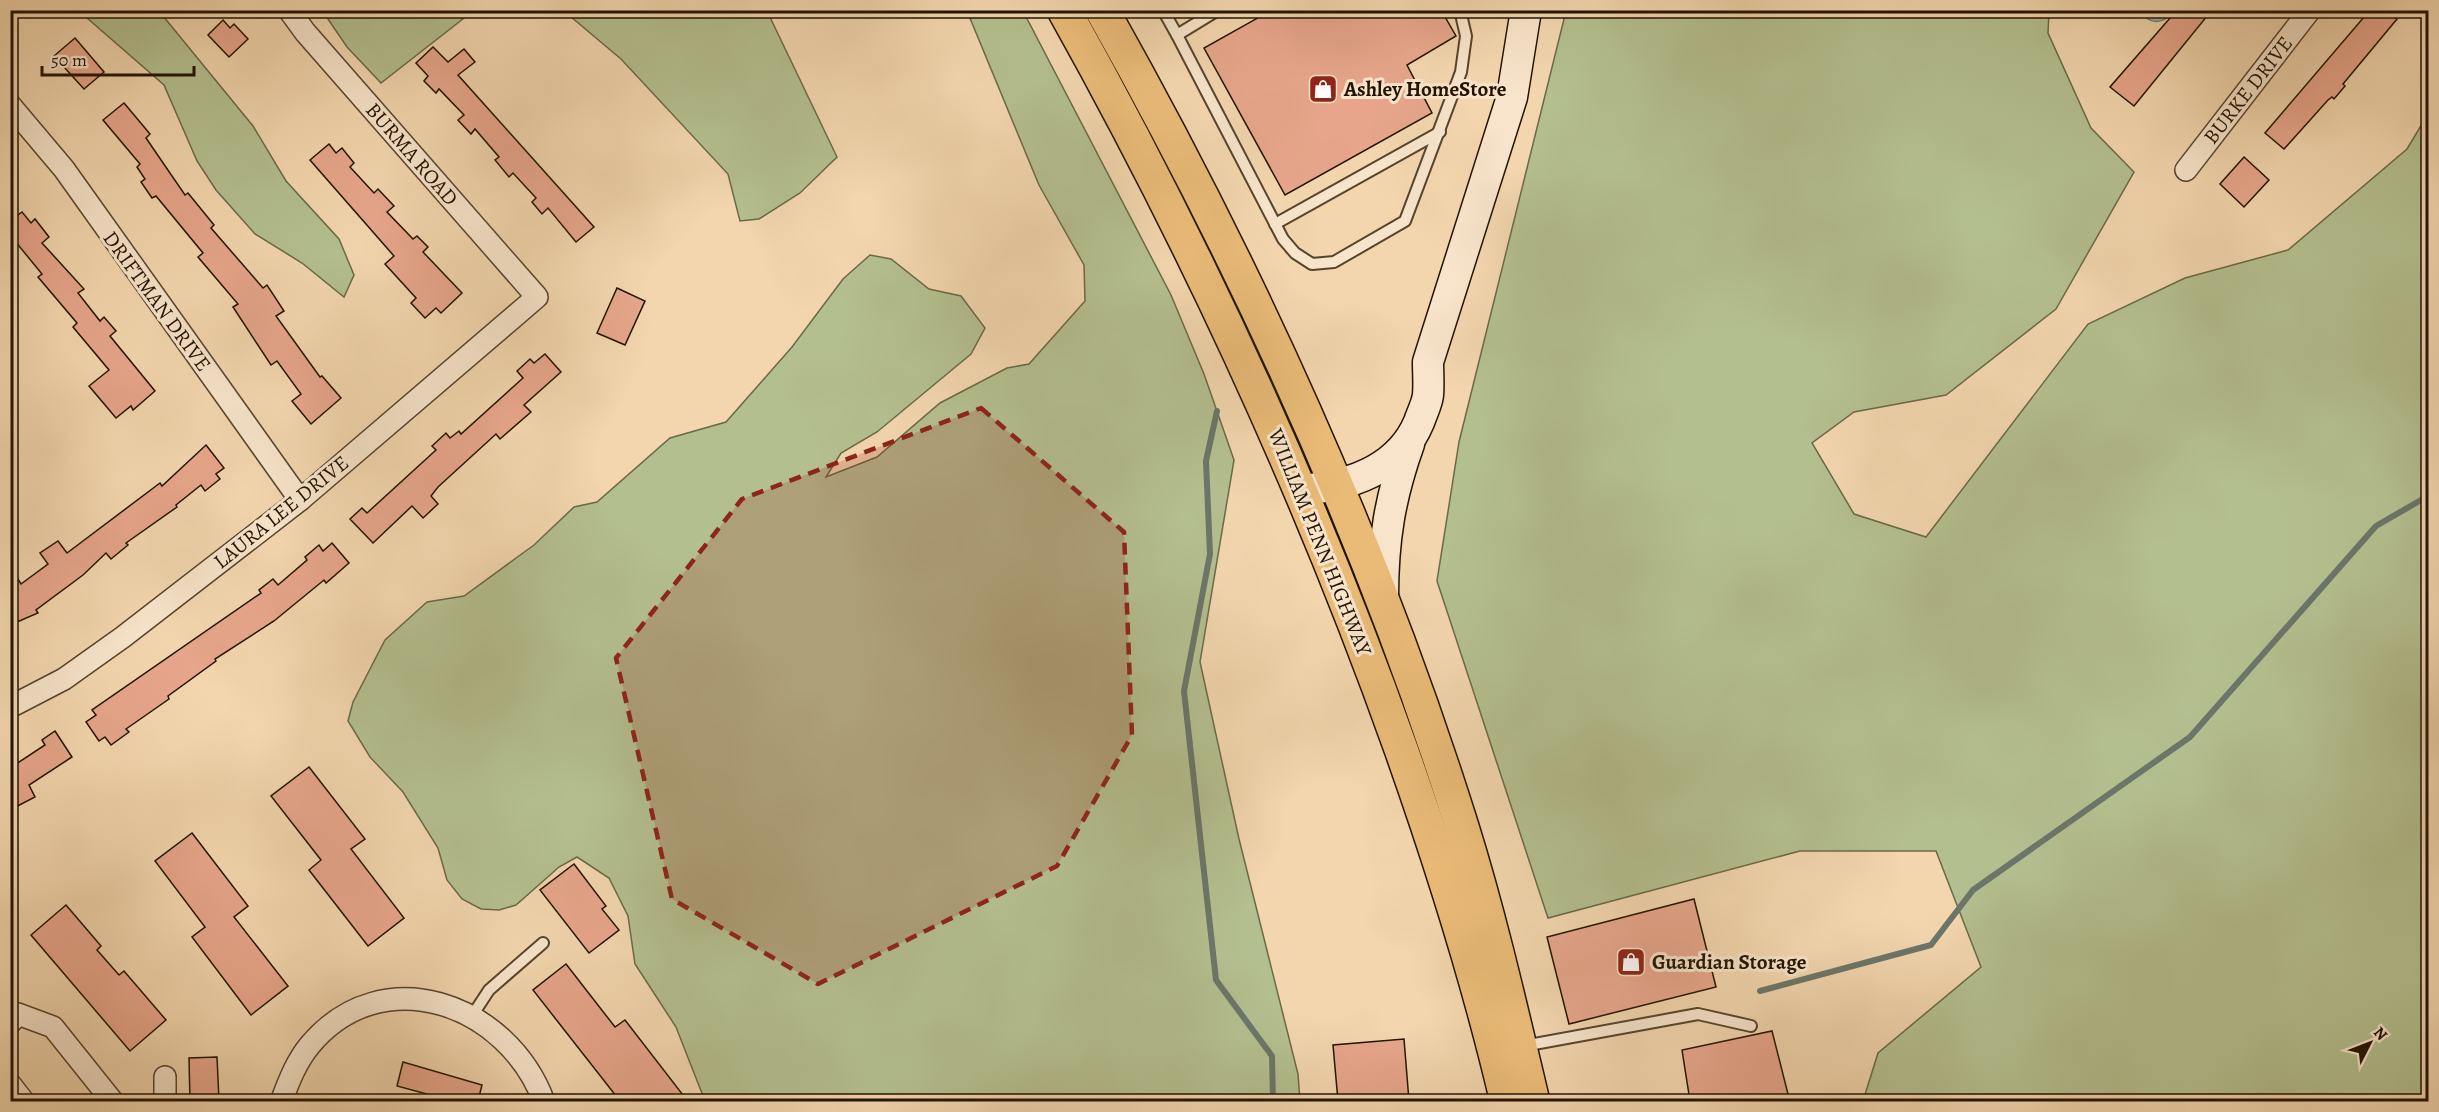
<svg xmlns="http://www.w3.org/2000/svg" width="2439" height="1112" font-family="Alegreya,serif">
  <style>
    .green { fill: #b4bf8f; stroke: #6a6948; stroke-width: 1.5 }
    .water { fill: #9db8b0; stroke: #6b766a; stroke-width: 1.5 }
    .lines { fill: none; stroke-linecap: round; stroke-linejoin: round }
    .stream { stroke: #6b766a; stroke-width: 6 }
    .building { fill: #e7a68b; stroke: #211302; stroke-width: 1.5 }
    .lane-casing { stroke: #56442d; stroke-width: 14 }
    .street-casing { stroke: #56442d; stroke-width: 24 }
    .secondary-casing { stroke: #211302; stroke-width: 33 }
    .highway-casing { stroke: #211302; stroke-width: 36 }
    .lane { stroke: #f7e4ca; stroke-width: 10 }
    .street { stroke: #f7e4ca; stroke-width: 21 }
    .secondary { stroke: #f7e4ca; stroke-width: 30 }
    .highway { stroke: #eabb77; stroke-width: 33 }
    .marked { fill: #8f2418; fill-opacity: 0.2; stroke: #8f2418; stroke-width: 4.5; stroke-dasharray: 12 8; stroke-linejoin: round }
    .labels { text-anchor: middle; stroke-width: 6; stroke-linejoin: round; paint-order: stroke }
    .poi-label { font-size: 21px; font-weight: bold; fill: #211302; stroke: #f7e4ca; text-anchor: start }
    .street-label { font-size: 21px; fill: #211302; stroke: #f7e4ca }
  </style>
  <rect width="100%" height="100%" fill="#f3d6ae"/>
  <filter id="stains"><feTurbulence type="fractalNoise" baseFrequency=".00333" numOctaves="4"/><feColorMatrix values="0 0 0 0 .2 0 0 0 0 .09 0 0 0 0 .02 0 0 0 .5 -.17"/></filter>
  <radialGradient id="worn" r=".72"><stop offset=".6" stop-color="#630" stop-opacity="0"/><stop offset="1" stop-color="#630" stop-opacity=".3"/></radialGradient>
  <g class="green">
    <polygon points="79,11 159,11 253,126 286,181 339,239 354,275 344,297 302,263 255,234 216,190 197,161 164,85"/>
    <polygon points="335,11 335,10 473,11 381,83 347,47 328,19"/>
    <polygon points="564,11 767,11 837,157 800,193 759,219 740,221 728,174 621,59"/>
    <polygon points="967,11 1023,11 1171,295 1204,374 1234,460 1200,662 1239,839 1298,1074 1300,1101 705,1101 676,1027 635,964 628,916 609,878 577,857 559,867 516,905 499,910 481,909 462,899 447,880 438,848 403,792 370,757 348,721 353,702 385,640 427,602 464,596 534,545 574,507 597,502 670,438 726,422 792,347 843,279 870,255 891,259 929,289 961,296 985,328 971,354 877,432 841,453 826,477 877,457 940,403 1007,368 1029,364 1085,301 1084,265 1039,185"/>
    <polygon points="1566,11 2049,11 2048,33 2091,128 2134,172 2056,309 1946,395 1854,412 1812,443 1854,514 1926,537 2088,324 2185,278 2288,250 2407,149 2428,114 2428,1101 1863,1101 1878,1053 1981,967 1936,851 1800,851 1548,918 1437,581 1459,442"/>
  </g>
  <path class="water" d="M2141,11v-1l31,1c-7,14 -24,14 -31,0z"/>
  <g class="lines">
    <g class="stream">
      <polyline points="1217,411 1206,461 1210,554 1184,691 1216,980 1272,1056 1273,1102"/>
      <polyline points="1760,991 1931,945 1973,890 2190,737 2376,526 2428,496"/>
    </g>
  </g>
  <g class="building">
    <polygon points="1272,10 1441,10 1456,36 1407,65 1432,113 1285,195 1204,48"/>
    <polygon points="2177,10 2212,10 2134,106 2110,87"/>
    <polygon points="2370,10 2386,10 2397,19 2343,84 2345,86 2334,99 2332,97 2328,100 2284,149 2265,133"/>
    <polygon points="223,20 230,28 234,24 248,39 229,57 208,35"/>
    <polygon points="75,38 104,72 84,89 54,56"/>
    <polygon points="433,47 448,62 464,49 475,62 458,75 594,227 576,242 548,208 542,214 532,202 536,198 513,173 509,177 495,160 499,157 475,129 471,134 458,120 464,115 439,89 436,93 424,81 428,76 416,63"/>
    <polygon points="124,103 150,134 146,138 185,195 188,193 214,225 211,228 263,288 267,285 284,311 276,316 320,377 322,376 341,398 311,424 292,401 301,394 277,361 271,365 233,307 238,304 198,257 203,253 156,196 152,198 141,182 145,179 137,167 140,164 103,120"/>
    <polygon points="329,144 336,153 342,148 354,163 350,167 374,193 378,189 394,206 387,212 413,239 417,236 428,247 423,252 462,293 441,313 436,308 425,318 411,303 416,298 385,264 394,256 310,160"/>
    <polygon points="2244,157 2269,180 2244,207 2220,184"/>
    <polygon points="22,212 31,223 35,219 49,237 42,243 84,289 78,293 100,321 104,317 116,331 110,336 155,391 133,410 131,406 116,418 89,386 109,370 73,327 77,323 38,277 42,274 10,235 10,221"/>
    <polygon points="617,288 645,301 625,345 597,333"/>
    <polygon points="545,354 561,372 524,405 531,412 500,439 496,434 438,487 431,496 438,504 423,518 412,506 373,543 350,519 362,508 367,513 436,450 432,446 446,433 450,438 459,431 461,434 523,378 517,371 530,359 534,363"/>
    <polygon points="206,445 224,468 216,474 220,479 205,491 201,485 176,505 177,507 126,543 128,545 111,559 106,553 83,575 36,610 38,613 10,625 10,566 21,584 48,564 40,553 58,541 67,553 160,483 162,486"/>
    <polygon points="332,543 349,563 326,583 324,580 274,621 215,659 216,661 168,696 169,699 126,729 129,732 111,745 105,737 99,741 86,722 96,715 92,710 261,593 259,590 273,579 278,585 307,560 305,557 319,545 323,551"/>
    <polygon points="55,731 72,757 29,785 35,797 10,810 10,768 45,745 42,740"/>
    <polygon points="309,767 365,839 351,849 404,918 368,946 309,870 321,860 271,796"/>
    <polygon points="192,833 248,906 234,917 288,986 251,1015 192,937 205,927 155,861"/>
    <polygon points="574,864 606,906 602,909 619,930 589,953 540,890"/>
    <polygon points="1694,899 1716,987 1569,1024 1547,937"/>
    <polygon points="66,905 101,946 97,950 119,975 124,971 166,1020 130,1051 31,935"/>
    <polygon points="566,964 615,1027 625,1020 683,1095 675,1101 620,1101 533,990"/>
    <polygon points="1772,1031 1789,1098 1780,1101 1690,1101 1682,1050"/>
    <polygon points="1404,1039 1409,1101 1338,1101 1333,1045"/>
    <polygon points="217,1057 219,1101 190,1101 189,1058"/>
    <polygon points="403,1062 482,1085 478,1101 437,1101 438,1097 397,1086"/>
  </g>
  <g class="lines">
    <g class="lane-casing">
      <g id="lane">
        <polyline points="1163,10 1177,35 1218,10"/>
        <polyline points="1177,35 1283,239 1295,253 1312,264 1334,262 1405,221 1461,72 1466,36 1460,10"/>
        <polyline points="1275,224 1440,132"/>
        <polyline points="472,1016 489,990 543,943"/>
        <polyline points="1523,1046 1698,1014 1751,1026"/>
      </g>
    </g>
    <g class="street-casing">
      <g id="street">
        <polyline points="10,105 64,169 300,500"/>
        <polyline points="2186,170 2310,10"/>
        <polyline points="10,707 64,679 123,637 300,500 537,297 305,32 289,10"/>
        <polyline points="10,1023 18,1014 53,1027 113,1102"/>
        <polyline points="165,1077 165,1102"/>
        <polyline points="10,1084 24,1102"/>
        <path d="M281,1102c8,-21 15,-40 29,-57 73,-87 198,-41 234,57"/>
      </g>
    </g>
    <g class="secondary-casing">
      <g id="secondary">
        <path d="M1301,490c48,-4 98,-20 118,-68 3,-9 8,-18 9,-27 1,-11 0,-22 0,-33l84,-265 14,-87"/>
        <path d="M1383,597c0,-57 7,-100 26,-153"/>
      </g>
    </g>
    <g class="highway-casing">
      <g id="highway">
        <path d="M1064,10c133,238 246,483 337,739 41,116 78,233 106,353"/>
        <path d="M1102,10c146,259 271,533 360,817 28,90 49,182 71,275"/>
      </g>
    </g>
    <use href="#lane" class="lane"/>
    <use href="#street" class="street"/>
    <use href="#secondary" class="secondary"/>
    <use href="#highway" class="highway"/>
  </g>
  <path class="marked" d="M981,408l143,124 8,203 -75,131 -239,118 -146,-85 -56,-241 126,-159z"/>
  <defs>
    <g id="shop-square" transform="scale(1.5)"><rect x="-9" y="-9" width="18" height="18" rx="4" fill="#8f2418" stroke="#f7e4ca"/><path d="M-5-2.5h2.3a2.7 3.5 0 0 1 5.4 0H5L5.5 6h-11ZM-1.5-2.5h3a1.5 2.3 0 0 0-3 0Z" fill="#fff"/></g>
  </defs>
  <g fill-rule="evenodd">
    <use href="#shop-square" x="1323" y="89"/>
    <use href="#shop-square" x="1631" y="962"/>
  </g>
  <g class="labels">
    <g class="poi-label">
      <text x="1344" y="96">Ashley HomeStore</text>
      <text x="1652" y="969">Guardian Storage</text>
    </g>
    <g class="street-label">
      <text transform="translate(2248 90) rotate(-52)" y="7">BURKE DRIVE</text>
      <text transform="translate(412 154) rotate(49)" y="7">BURMA ROAD</text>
      <text transform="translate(157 301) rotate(54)" y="7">DRIFTMAN DRIVE</text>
      <text transform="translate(281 512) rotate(-39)" y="7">LAURA LEE DRIVE</text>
      <text transform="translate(1320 542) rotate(68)" y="7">WILLIAM PENN HIGHWAY</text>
    </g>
  </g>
  <rect width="2439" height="1112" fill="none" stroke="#f3d6ae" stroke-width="36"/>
  <rect x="12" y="12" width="2415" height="1088" fill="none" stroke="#211302" stroke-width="3"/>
  <rect x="18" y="18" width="2403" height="1076" fill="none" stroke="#211302" stroke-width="1.5"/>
  <g transform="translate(2370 1043) rotate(48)" stroke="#f7e4ca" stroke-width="4.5" paint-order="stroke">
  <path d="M0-4.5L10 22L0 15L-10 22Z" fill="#211302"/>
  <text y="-9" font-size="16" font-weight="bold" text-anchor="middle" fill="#211302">N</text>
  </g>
  <path d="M42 66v9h152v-9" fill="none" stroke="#211302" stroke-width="3"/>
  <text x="51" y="66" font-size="18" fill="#211302" stroke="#f7e4ca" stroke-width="4.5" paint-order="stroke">50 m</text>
  <rect width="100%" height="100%" filter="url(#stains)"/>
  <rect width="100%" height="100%" fill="url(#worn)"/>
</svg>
